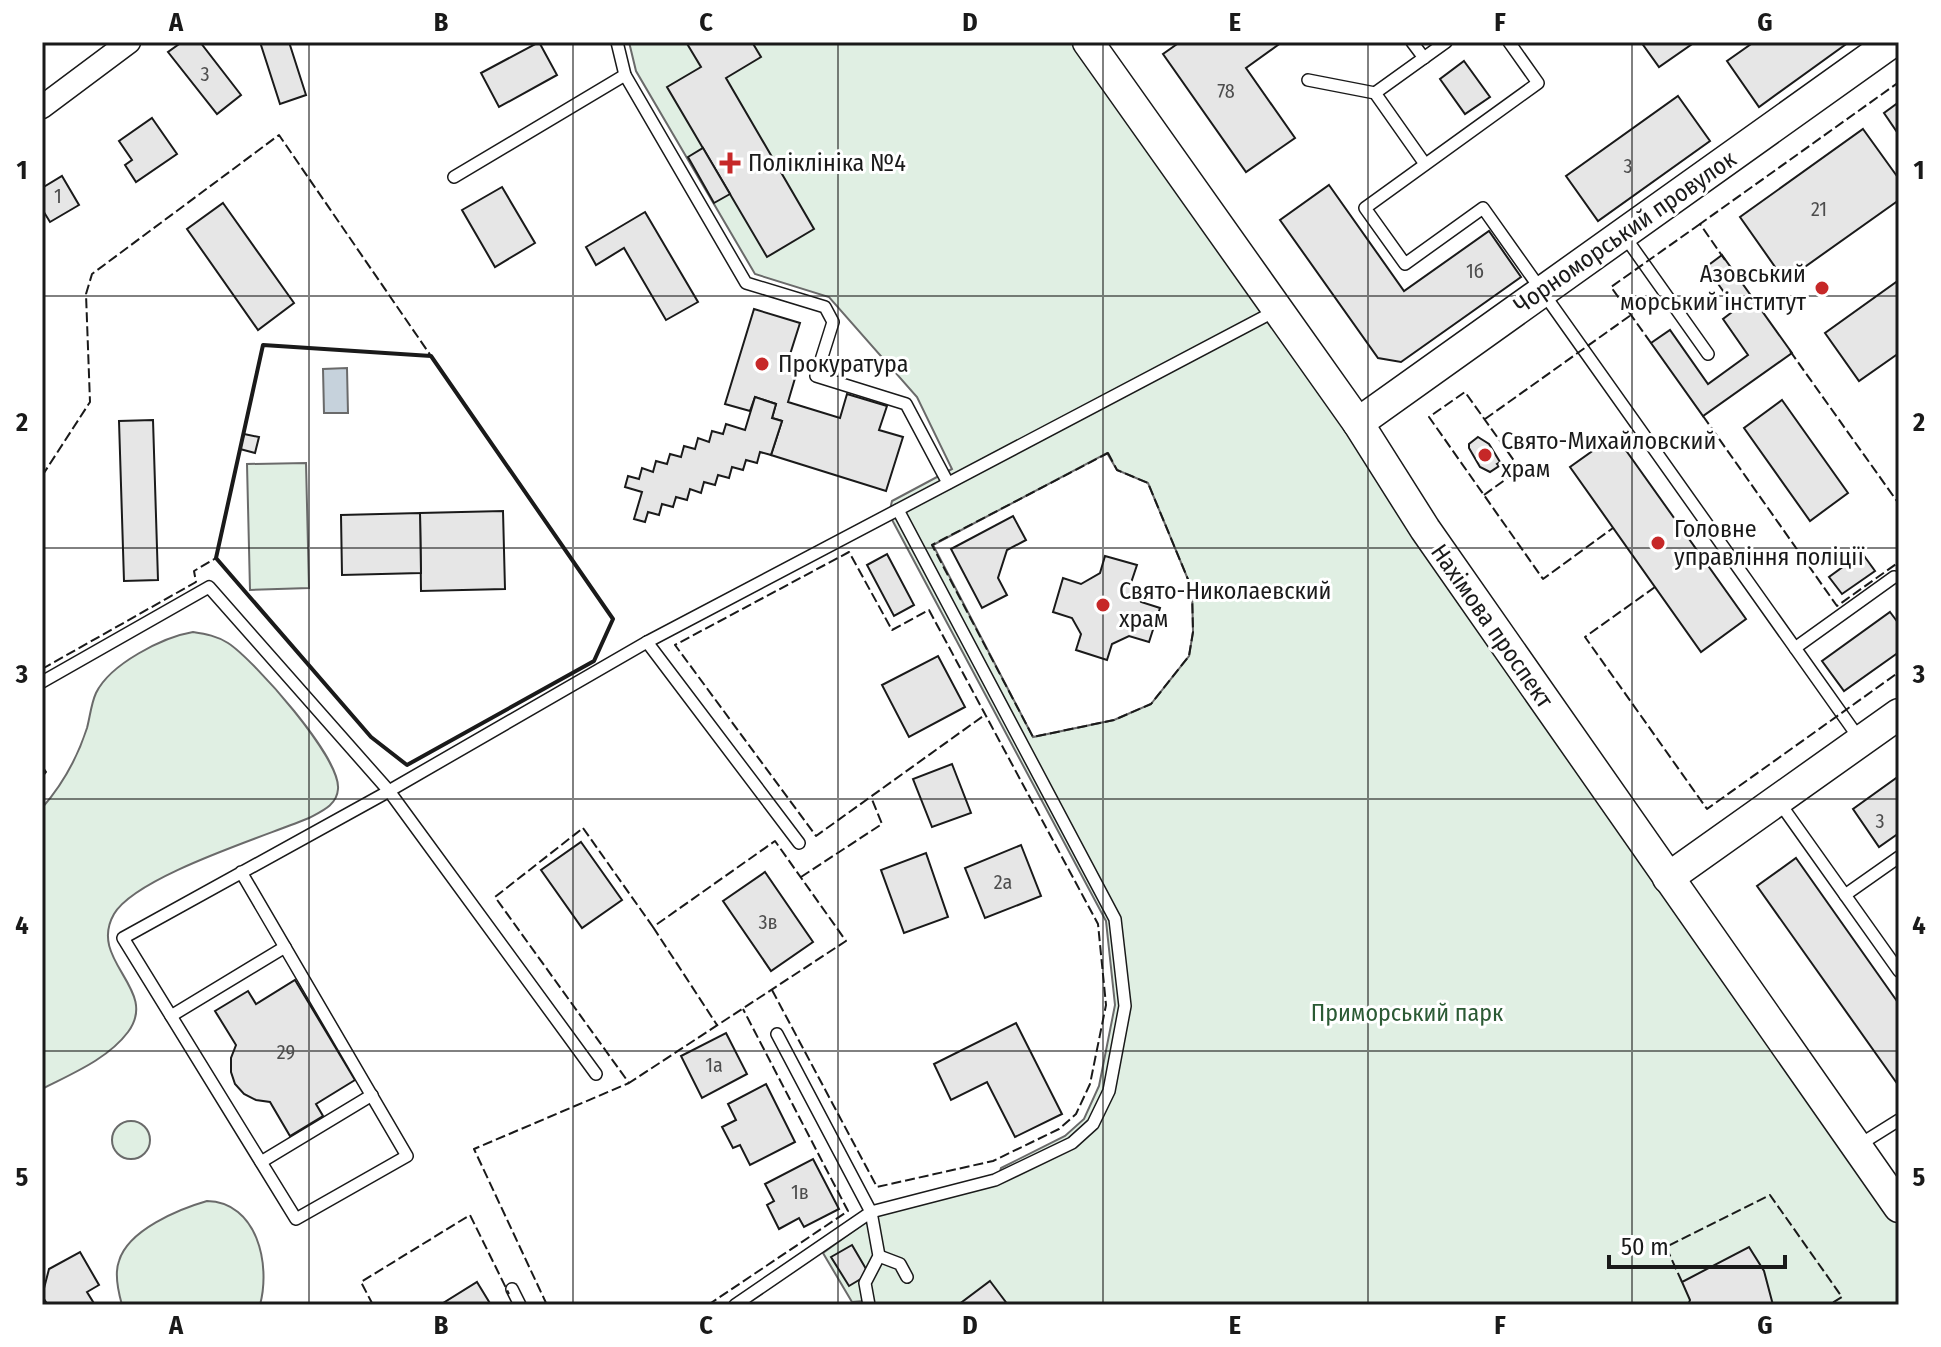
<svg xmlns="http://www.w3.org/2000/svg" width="1941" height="1347" font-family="'Fira Sans Condensed',sans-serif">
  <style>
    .green { fill: #e0efe3; stroke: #6a6a6a; stroke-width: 2; fill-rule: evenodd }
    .water { fill: #c6d2dc; stroke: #6a6a6a; stroke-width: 2 }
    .building { fill: #e6e6e6; stroke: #1a1a1a; stroke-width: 2 }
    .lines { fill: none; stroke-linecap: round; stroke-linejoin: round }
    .service-casing { stroke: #1a1a1a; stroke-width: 14 }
    .minor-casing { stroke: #1a1a1a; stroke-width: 25 }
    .secondary-casing { stroke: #1a1a1a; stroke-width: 33 }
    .service { stroke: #fff; stroke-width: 11 }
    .minor { stroke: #fff; stroke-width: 22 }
    .secondary { stroke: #fff; stroke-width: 30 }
    .fence { stroke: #1a1a1a; stroke-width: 2; stroke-dasharray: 10 4; stroke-linecap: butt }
    .wall { stroke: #1a1a1a; stroke-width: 4 }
    .grid { fill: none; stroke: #1a1a1a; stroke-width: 2; stroke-opacity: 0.55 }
    .poi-dot { fill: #c62828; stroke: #fff; stroke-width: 3 }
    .labels { text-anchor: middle; stroke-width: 6; stroke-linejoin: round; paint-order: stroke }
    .number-label { font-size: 20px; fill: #4d4d4d }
    .poi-label { font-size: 24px; fill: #1a1a1a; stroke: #fff; text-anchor: start }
    .street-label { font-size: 24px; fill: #1a1a1a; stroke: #fff }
    .park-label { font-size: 24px; fill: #2b5a34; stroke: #fff }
    .neatline { fill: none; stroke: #1a1a1a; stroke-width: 3 }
    .grid-label { font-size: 26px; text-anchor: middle; font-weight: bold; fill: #1a1a1a }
  </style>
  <rect width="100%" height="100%" fill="#fff"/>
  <g class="green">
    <path d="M629,42h449l821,1161v102h-1033l-2,-4 -12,1 -29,-49 51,-37 122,-31 5,-17 64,-32 19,-17 15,-33 16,-81 -9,-84 -217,-407 3,-13 60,-32 -35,-72 -88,-100 -74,-23 -119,-203zM1107,453l10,17 31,13 44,106 1,43 -4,24 -38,48 -37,16 -81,17 -100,-192z"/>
    <polygon points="306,463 309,588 250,590 247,464"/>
    <path d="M193,632c13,2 24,4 35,11 26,17 113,115 110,146 -1,16 -16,22 -29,29 -43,18 -173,58 -195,96 -27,47 46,75 14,118 -20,27 -57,42 -86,57v-281c21,-24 35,-49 45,-80 3,-11 4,-24 9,-35 14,-29 67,-56 97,-61z"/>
    <circle cx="131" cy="1140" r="19"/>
    <path d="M207,1201c50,1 64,63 53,104h-138c-4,-14 -8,-31 -3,-44 9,-31 60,-52 88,-60z"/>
  </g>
  <polygon class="water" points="347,368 348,413 324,413 323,369"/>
  <g class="building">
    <polygon points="182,42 200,42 241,95 217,114 168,52"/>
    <polygon points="260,42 289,42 306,95 280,104"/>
    <polygon points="539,42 557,75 499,107 481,73"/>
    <polygon points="686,42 752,42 761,57 726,78 814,229 767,257 667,87 701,67"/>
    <polygon points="1180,42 1282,42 1246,68 1295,138 1246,172 1163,54"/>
    <polygon points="1641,42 1695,42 1659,67"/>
    <polygon points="1754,42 1849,42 1759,107 1727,61"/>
    <polygon points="1464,61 1490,97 1465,114 1440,79"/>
    <polygon points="1678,96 1710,141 1598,221 1566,176"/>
    <polygon points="1899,102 1899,135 1884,113"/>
    <polygon points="152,118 177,154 136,182 125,165 132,160 119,141"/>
    <polygon points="1863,129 1899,179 1899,200 1785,281 1740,217"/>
    <polygon points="703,148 730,194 714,203 688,157"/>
    <polygon points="62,176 79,205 50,222 42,209 42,188"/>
    <polygon points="1329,185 1404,291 1489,231 1521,277 1401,362 1378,358 1280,220"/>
    <polygon points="502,187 535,243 495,267 462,210"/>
    <polygon points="223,203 294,303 258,330 187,229"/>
    <polygon points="645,212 698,302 666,320 624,248 596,265 586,247"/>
    <polygon points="1722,255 1792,353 1703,416 1651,343 1670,330 1708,384 1748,355 1723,319 1736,309 1706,267"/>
    <polygon points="1899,280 1899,353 1859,381 1825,333"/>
    <polygon points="754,309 800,323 787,364 798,368 788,402 840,418 847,394 887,406 879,430 903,437 886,491 771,455 782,421 772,418 776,404 755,397 750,411 725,404"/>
    <polygon points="755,397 776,404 772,418 782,421 771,455 760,452 757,463 746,460 743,470 732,467 729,478 718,475 715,485 704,482 701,493 690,489 687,500 676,497 673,507 662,504 659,515 648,512 645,522 634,519 642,492 625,487 628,476 639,479 642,468 653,472 656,461 667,464 670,454 681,457 684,446 695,449 698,438 709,442 712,431 723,434 726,424 745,430"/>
    <polygon points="1782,400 1848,493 1810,521 1744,428"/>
    <polygon points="153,420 158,580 124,581 119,421"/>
    <polygon points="244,434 259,437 255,453 240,449"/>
    <polygon points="1615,435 1746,619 1701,652 1570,467"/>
    <polygon points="1478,437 1489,444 1500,462 1497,464 1499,466 1490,472 1480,467 1469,448 1469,444"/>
    <polygon points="503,511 505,589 421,591 420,513"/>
    <polygon points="420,513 421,573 342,575 341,515"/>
    <polygon points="1013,516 1026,540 1007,550 998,578 1007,595 982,608 951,549"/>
    <polygon points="1862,553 1875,571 1842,594 1829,577"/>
    <polygon points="887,554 914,605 894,616 867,565"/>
    <polygon points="1105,556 1137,565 1131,583 1141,602 1160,608 1149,642 1129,636 1112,644 1107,660 1076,650 1081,634 1072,618 1053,612 1063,578 1081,584 1100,573"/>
    <polygon points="1890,612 1899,624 1899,652 1844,691 1822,661"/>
    <polygon points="938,656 965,707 909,737 882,685"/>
    <polygon points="952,764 971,813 932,827 913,779"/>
    <polygon points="1899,776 1899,833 1879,847 1853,809"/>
    <polygon points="581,842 622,900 582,928 541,870"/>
    <polygon points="1021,845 1041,896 985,918 965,868"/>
    <polygon points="926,853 948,917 904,933 881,870"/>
    <polygon points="1796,858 1899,1004 1899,1079 1896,1082 1757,886"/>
    <polygon points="765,872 813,942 771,971 723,901"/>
    <polygon points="295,980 355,1080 316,1104 323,1116 290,1136 270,1102 256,1100 244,1094 235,1084 231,1072 231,1058 236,1045 215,1011 248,991 256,1004"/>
    <polygon points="1016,1023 1062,1114 1015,1137 987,1082 951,1100 934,1064"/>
    <polygon points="726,1033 747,1074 702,1098 681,1056"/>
    <polygon points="766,1084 795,1142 750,1165 740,1145 733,1148 722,1127 736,1120 728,1104"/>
    <polygon points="813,1159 839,1209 804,1227 799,1218 779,1229 767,1205 774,1201 765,1184"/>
    <polygon points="852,1245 869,1274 849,1286 831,1257"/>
    <polygon points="1749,1247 1764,1271 1773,1305 1688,1305 1690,1300 1682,1282"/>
    <polygon points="80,1252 99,1285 87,1292 95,1305 48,1305 42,1296 49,1269"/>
    <polygon points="990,1281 1008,1305 958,1305"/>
    <polygon points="477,1282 491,1305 440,1305"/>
  </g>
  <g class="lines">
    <g class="service-casing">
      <g id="service">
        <polyline points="617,42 625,75 746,283 825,307 833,322 816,376 906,404 948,483"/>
        <polyline points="1412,42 1424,58"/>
        <polyline points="1509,42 1538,83 1365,208 1405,264 1483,208 1861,741"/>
        <polyline points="1308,80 1375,93 1425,164"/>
        <polyline points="1375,93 1446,42"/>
        <polyline points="454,177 625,75"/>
        <polyline points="1623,234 1708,354"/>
        <polyline points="647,642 799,843"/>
        <polyline points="1795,648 1894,577"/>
        <polyline points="42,682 209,587 389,791 596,1074"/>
        <polyline points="1779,802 1899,971"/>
        <polyline points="241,872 407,1156 296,1219 123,938 382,795 647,642 1277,310"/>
        <polyline points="1845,895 1899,857"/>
        <polyline points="171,1016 285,947"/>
        <polyline points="777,1034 871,1212 879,1256 865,1283 869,1305"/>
        <polyline points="1859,1145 1899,1120"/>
        <polyline points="261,1162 372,1095"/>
        <polyline points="879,1256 900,1264 907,1277"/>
        <polyline points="512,1289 520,1305"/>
        <polyline points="735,1305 871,1212 995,1180 1072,1143 1093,1124 1109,1091 1125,1006 1115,919 898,510"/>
      </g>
    </g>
    <g class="minor-casing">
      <polyline id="minor" points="42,107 129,42"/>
    </g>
    <g class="secondary-casing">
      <g id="secondary">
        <polyline points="1088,42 1358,423 1425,529 1899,1207"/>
        <polyline points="1358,423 1892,42"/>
        <polyline points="1668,878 1899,714"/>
      </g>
    </g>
    <use href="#service" class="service"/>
    <use href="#minor" class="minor"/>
    <use href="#secondary" class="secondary"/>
    <g class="fence">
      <polyline points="1725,260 1700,224 1899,82"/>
      <polyline points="1651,343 1611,287 1700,224"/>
      <polyline points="1790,351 1899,504"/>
      <polyline points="1703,416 1837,606 1899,562"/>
      <polyline points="1485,419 1631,315"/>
      <polygon points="1108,453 1117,470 1148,483 1192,589 1193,632 1189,656 1151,704 1114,720 1033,737 932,545"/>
      <polyline points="42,476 90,402 86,294 92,274 279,135 431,356"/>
      <polyline points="1484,495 1520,469 1465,392 1429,417 1543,579 1613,528"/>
      <polyline points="1655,587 1585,637 1707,809 1899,672"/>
      <polyline points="42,669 196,582 194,571 216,558"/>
      <polyline points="42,766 46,772 42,777"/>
      <polygon points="583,828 653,927 775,841 846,941 629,1083 495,897"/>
      <polyline points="801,877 882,824 871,797"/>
      <polyline points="653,927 717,1025"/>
      <polyline points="772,990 877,1187 993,1161 1059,1129 1076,1114 1090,1084 1106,1005 1098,924 929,610 892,630 849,552 675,645 816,836 986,714"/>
      <polyline points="1682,1282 1666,1247 1770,1195 1842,1297 1829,1305"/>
      <polyline points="373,1305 361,1282 470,1215 509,1294"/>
      <polyline points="547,1305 474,1149 629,1083"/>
      <polyline points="708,1305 848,1211 743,1009"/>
    </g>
    <polygon class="wall" points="263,345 431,356 613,619 594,661 407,765 371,737 216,558"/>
  </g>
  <path class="grid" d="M309,42v1263M573,42v1263M838,42v1263M1103,42v1263M1368,42v1263M1632,42v1263M42,296h1857M42,548h1857M42,799h1857M42,1051h1857"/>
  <g class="poi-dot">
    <path d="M726 151h8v8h8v8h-8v8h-8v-8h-8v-8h8z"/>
    <circle cx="1822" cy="288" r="8"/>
    <circle cx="762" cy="364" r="8"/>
    <circle cx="1485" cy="455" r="8"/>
    <circle cx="1658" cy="543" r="8"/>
    <circle cx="1103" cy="605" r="8"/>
  </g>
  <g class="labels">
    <g class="number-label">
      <text x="205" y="81">3</text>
      <text x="1226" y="98">78</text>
      <text x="1628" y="173">3</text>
      <text x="58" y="203">1</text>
      <text x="1819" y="216">21</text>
      <text x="1475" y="278">1б</text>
      <text x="1880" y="828">3</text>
      <text x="1003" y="889">2а</text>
      <text x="768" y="929">3в</text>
      <text x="286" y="1059">29</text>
      <text x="714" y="1072">1а</text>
      <text x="800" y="1199">1в</text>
    </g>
    <g class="poi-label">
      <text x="748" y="171">Поліклініка №4</text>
      <text x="1806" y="282" text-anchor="end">Азовський<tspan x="1806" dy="28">морський інститут</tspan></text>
      <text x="778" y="372">Прокуратура</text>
      <text x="1501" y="449">Свято-Михайловский<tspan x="1501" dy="28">храм</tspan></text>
      <text x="1674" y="537">Головне<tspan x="1674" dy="28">управління поліції</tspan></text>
      <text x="1119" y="599">Свято-Николаевский<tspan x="1119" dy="28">храм</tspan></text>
    </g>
    <g class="street-label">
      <text transform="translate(1625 232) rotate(-35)" y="8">Чорноморський провулок</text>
      <text transform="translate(1492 626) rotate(55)" y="8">Нахімова проспект</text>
    </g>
    <g class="park-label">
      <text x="1407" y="1021">Приморський парк</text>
    </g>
  </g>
  <rect width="1941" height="1347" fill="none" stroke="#ffffff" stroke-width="88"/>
  <path d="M1609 1255v12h176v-12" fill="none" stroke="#1a1a1a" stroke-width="4"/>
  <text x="1621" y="1255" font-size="24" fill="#1a1a1a" stroke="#ffffff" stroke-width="6" paint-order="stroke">50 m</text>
  <rect x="44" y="44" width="1853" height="1259" class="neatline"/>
  <g class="grid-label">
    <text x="176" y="31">A</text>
    <text x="441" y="31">B</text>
    <text x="706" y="31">C</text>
    <text x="970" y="31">D</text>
    <text x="1235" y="31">E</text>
    <text x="1500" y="31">F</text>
    <text x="1765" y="31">G</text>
    <text x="22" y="179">1</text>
    <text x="1919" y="179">1</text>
    <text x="22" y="431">2</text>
    <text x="1919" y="431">2</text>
    <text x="22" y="683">3</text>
    <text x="1919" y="683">3</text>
    <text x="22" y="934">4</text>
    <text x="1919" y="934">4</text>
    <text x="22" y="1186">5</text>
    <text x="1919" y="1186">5</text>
    <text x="176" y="1334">A</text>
    <text x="441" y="1334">B</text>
    <text x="706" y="1334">C</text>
    <text x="970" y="1334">D</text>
    <text x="1235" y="1334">E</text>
    <text x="1500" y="1334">F</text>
    <text x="1765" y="1334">G</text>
  </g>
</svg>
